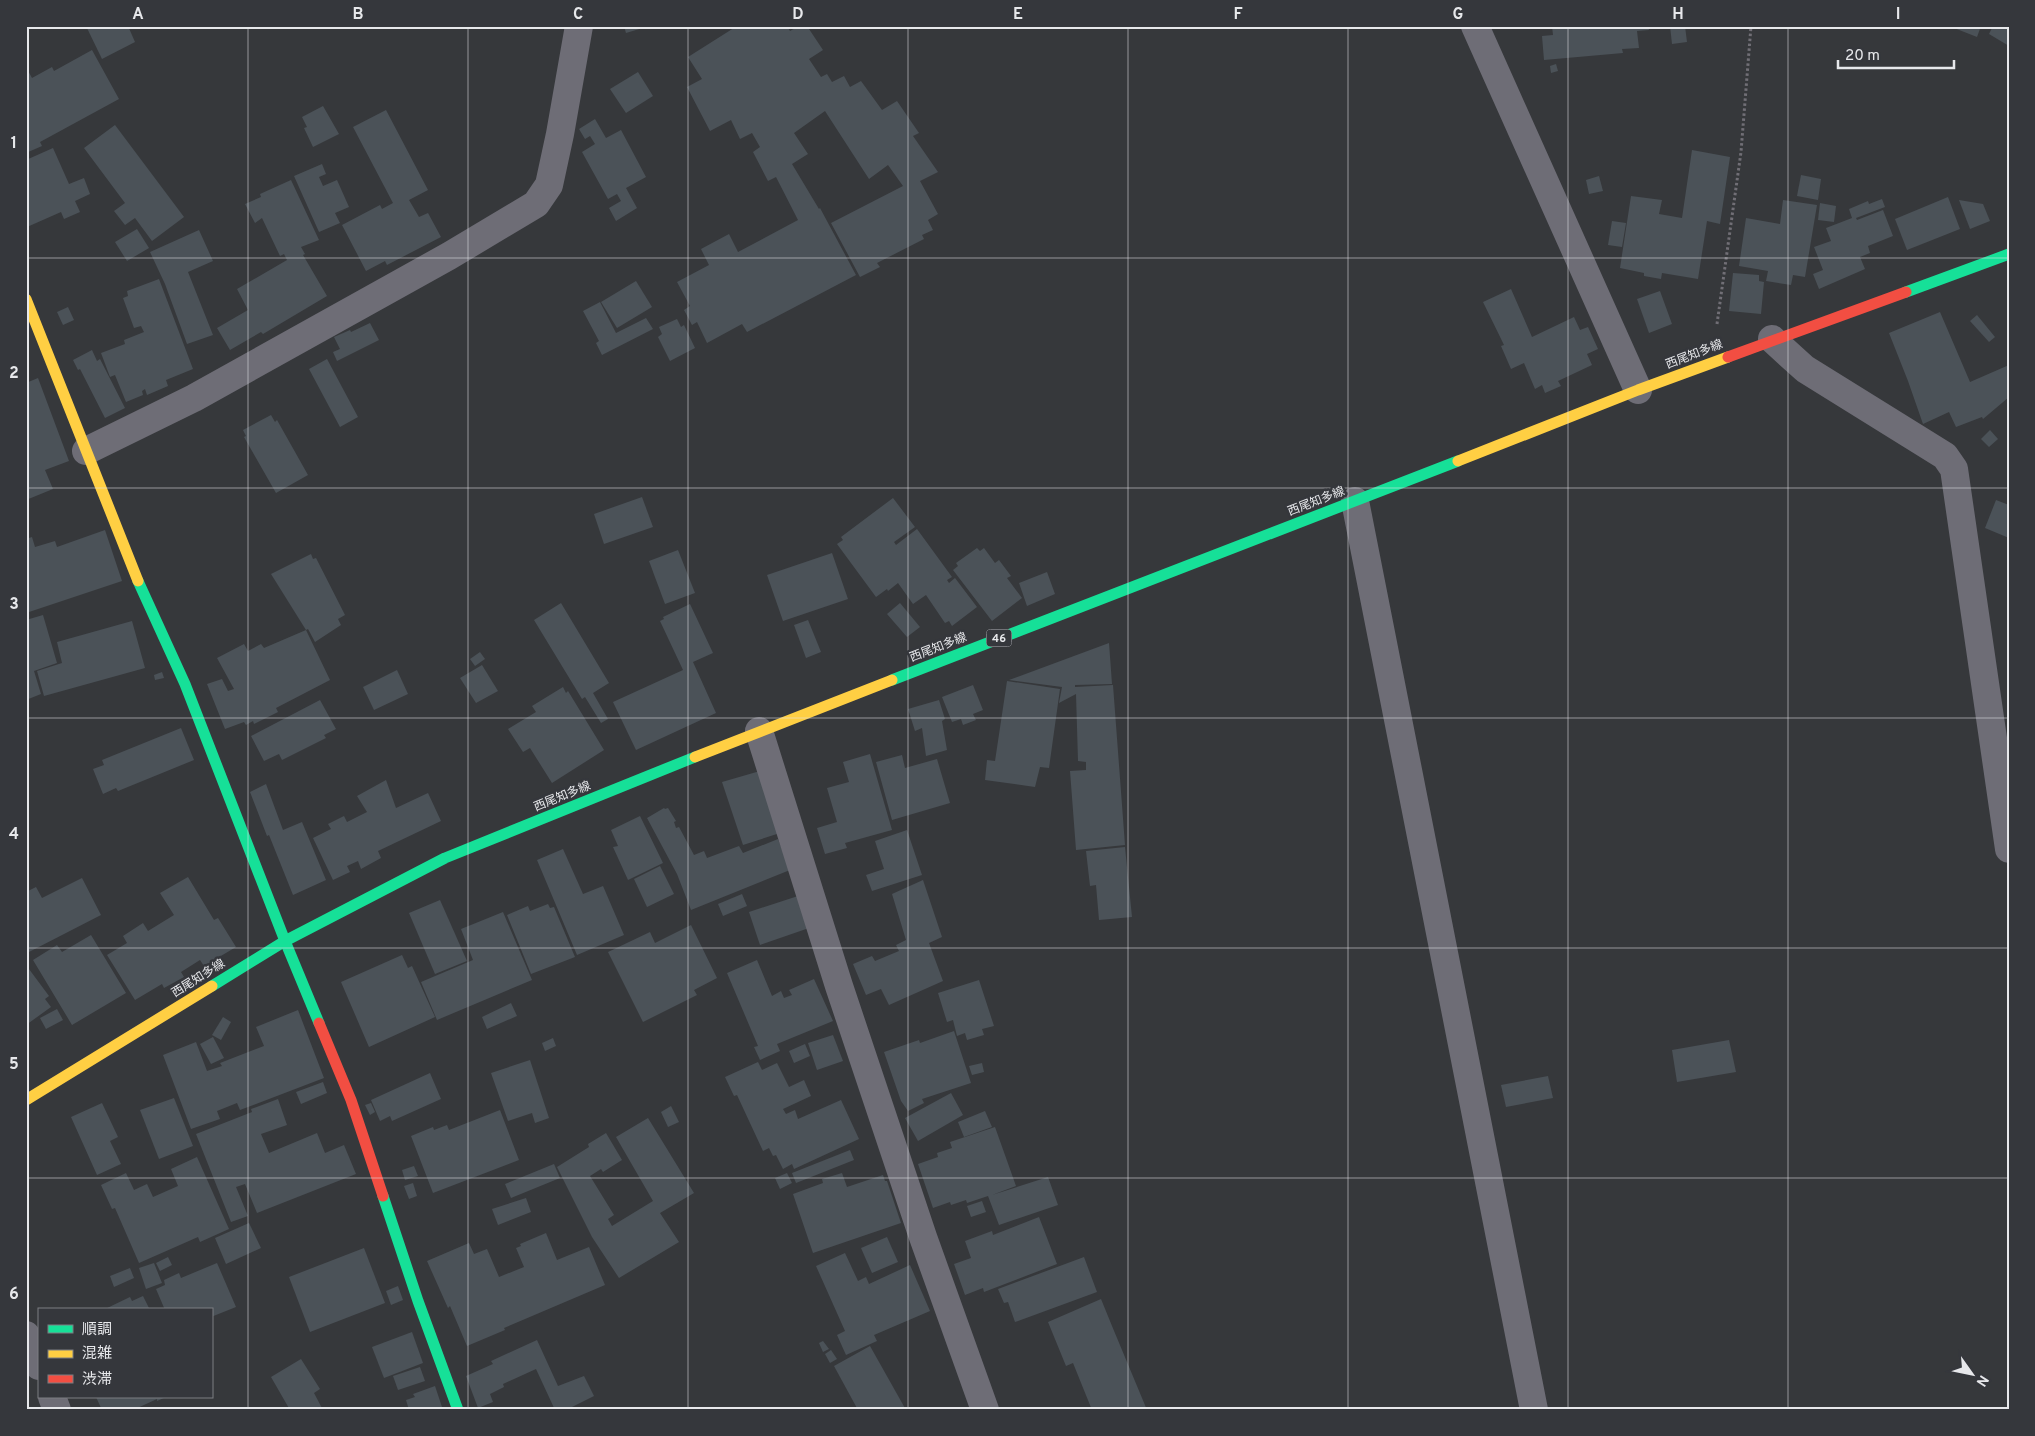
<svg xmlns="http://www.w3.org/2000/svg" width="2035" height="1436" font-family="Overpass,'Noto Sans JP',sans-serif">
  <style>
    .building { fill: #4b5258 }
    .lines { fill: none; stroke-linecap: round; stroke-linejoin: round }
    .path { stroke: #716f76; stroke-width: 3; stroke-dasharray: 2.5 2.5; stroke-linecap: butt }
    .street { stroke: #6e6d76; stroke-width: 28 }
    .fast { stroke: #16e098; stroke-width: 11 }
    .slow { stroke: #ffcf43; stroke-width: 11 }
    .jam { stroke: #f24e42; stroke-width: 11 }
    .grid { fill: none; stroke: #e7e8eb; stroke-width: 1; stroke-opacity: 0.55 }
    .labels { text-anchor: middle; stroke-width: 5; stroke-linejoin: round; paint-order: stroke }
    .shield { fill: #35373c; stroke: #b2b3b6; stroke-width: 1 }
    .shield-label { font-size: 11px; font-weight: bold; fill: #e7e8eb }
    .street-label { font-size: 12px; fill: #e7e8eb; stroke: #35373c }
    .neatline { fill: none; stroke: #e7e8eb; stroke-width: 2 }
    .grid-label { font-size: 16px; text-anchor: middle; font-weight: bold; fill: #e7e8eb }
  </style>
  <rect width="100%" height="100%" fill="#36383b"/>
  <g class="building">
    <polygon points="86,26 128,26 135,42 102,59"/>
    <polygon points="624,26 646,26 646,27 626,33"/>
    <polygon points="737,26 787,26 790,31 799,26 807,26 823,50 809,59 821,77 827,74 832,82 844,76 850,87 861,81 882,110 897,101 919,133 913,136 938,172 920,181 938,214 928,220 933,230 922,235 924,239 877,263 880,267 860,277 831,223 903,186 888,165 869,179 825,111 794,133 808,154 792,164 819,209 820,208 856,275 747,332 742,324 707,343 697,322 692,325 684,310 690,306 677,282 709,265 701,249 729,234 738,252 798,220 776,177 768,181 753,152 760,147 752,133 740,139 731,120 710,131 687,87 702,79 688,57"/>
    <polygon points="1552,26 1648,26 1649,30 1637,31 1639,48 1622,49 1623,53 1544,60 1542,36 1553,35"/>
    <polygon points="1670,26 1685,26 1687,42 1672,44"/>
    <polygon points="1949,26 1981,26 1977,37"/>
    <polygon points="1993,26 2009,26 2009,46 1989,34"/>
    <polygon points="92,50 119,99 40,142 42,146 26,153 26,67 32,78 52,67 54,71"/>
    <polygon points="1556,64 1558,71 1551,73 1550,66"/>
    <polygon points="638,72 653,96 626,113 610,89"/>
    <polygon points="323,106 339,134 313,147 304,128 307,127 302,117"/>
    <polygon points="386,110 428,190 409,200 419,217 428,213 441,237 387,265 385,261 366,271 342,225 380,205 382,209 393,203 353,127"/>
    <polygon points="595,119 606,138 621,130 646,177 626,188 637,208 616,221 609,208 621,201 617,194 608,199 582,152 595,144 590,136 585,139 579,129"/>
    <polygon points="115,125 184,217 152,241 135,218 125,225 114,211 125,203 84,148"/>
    <polygon points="53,148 69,184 84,178 90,194 75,201 80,212 64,219 61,212 27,227 26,160"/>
    <polygon points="1692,150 1730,157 1720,224 1707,221 1698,279 1662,273 1661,279 1644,276 1644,273 1620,268 1631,196 1662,200 1659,214 1682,218"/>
    <polygon points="322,164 326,174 319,177 323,186 337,180 349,207 335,213 340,223 319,232 294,176"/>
    <polygon points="1801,175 1821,179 1818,200 1797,196"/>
    <polygon points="1599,176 1603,191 1589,194 1586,180"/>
    <polygon points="291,180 319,240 301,247 305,254 303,255 327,296 263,334 261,332 230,350 217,328 248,310 237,289 287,260 284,254 280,256 262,218 255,223 245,204 261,197 260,194"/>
    <polygon points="1948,197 1960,229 1907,250 1895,219"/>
    <polygon points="1882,199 1885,207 1856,218 1857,220 1883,210 1893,236 1868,246 1870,253 1860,257 1865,269 1819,289 1813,274 1823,270 1814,247 1831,241 1826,228 1852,218 1849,209 1868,201 1869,204"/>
    <polygon points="1783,200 1817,205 1805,277 1793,275 1791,285 1766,281 1768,271 1739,266 1746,218 1780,224"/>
    <polygon points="1959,200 1983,204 1990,221 1970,229"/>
    <polygon points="1820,203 1836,206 1834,222 1818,220"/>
    <polygon points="1612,221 1626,223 1622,247 1608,245"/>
    <polygon points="137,229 149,248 127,261 115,242"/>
    <polygon points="199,230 213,261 188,272 213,335 187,344 165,284 150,252"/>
    <polygon points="1733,273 1759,275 1759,281 1764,282 1761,314 1729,311"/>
    <polygon points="159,279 193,369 166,380 168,386 147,395 145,389 142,391 143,395 126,402 115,375 110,377 101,353 125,344 124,340 144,332 141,326 134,328 123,298 128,296 127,291"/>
    <polygon points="636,281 652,307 617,328 601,302"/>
    <polygon points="1511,289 1532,337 1574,317 1580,330 1588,327 1598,349 1587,354 1592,365 1558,381 1561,386 1545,393 1542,385 1535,389 1524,363 1511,369 1501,346 1504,345 1483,302"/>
    <polygon points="1660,291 1672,324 1649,333 1637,299"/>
    <polygon points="600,302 616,333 646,318 653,329 602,355 596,343 599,341 583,311"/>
    <polygon points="68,307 74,320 63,325 57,312"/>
    <polygon points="1940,312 1970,382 2009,365 2009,397 1983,419 1982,417 1956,427 1949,412 1923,424 1908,381 1889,333"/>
    <polygon points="1977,315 1995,337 1989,342 1970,321"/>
    <polygon points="677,319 681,327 684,325 695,348 670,361 658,337 662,334 659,327"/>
    <polygon points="370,323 379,340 337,361 333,352 340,349 334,337 350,330 351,332"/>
    <polygon points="92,350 97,361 100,359 125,408 105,418 80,369 78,370 73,360"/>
    <polygon points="327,359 358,417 340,427 309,369"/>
    <polygon points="38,378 69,461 45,470 53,489 26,500 26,383"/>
    <polygon points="271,415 275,422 277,420 308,475 276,493 244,437 246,436 243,430"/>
    <polygon points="1990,430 1998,439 1989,447 1981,439"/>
    <polygon points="642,497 653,527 604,544 594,514"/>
    <polygon points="893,498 915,527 894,542 896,545 917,529 952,577 947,580 949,583 955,578 977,607 952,626 949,621 945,623 926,595 913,604 898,583 888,591 887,589 876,597 837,544 843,540 841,537"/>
    <polygon points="1996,500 2009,505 2009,538 1985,528"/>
    <polygon points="105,530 122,581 26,613 26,539 32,537 35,547 55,541 57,547"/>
    <polygon points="977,548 980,551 984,548 995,563 999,560 1011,576 1007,578 1022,598 992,621 953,570 958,566 956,563"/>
    <polygon points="678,550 695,593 665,604 649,561"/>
    <polygon points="832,553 848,599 783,621 767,575"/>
    <polygon points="311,554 313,559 316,558 345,615 338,619 341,625 315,642 308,629 306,630 271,574"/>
    <polygon points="1047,572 1055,594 1027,606 1019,583"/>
    <polygon points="561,603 609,683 593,693 608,719 601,723 585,697 582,699 534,620"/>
    <polygon points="900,603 920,627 907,637 887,614"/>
    <polygon points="690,604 713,653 693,662 716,713 636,750 613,702 683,670 660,621 664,619 663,617"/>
    <polygon points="43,615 57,663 34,671 41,694 26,700 26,620"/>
    <polygon points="808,620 821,652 806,658 794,625"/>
    <polygon points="132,621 145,668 44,696 37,671 62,663 57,642"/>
    <polygon points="306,630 330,680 276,708 278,712 254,724 253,721 246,725 244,722 225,729 207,684 222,679 228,691 234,689 217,658 244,644 248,651 261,644 264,648"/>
    <polygon points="1109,643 1112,684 1075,685 1075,687 1113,685 1125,845 1076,850 1070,771 1086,770 1086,762 1078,761 1076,694 1059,703 1062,687 1009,680"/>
    <polygon points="480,652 485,659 475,666 470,659"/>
    <polygon points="482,665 498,691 476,703 460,678"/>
    <polygon points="397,670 408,694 374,710 363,687"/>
    <polygon points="162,672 164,678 155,680 154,675"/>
    <polygon points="1007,681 1060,689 1049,768 1040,767 1035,787 985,780 987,760 995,761"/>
    <polygon points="973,685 983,710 973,714 976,720 963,725 961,719 952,722 942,697"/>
    <polygon points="563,687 566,693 568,691 604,750 552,783 530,748 523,752 508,729 536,712 532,706"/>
    <polygon points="320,700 336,729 324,735 326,738 282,760 279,754 264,761 251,736"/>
    <polygon points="939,700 945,719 942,721 947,750 926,756 922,728 915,731 908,709"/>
    <polygon points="181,728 194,760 118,791 116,788 103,794 93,769 104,765 102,760"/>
    <polygon points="870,754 892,830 845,843 847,848 825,854 817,828 837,822 827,788 849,782 843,762"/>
    <polygon points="902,755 905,768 937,759 950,803 892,820 876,762"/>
    <polygon points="760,771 780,833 743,845 722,782"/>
    <polygon points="386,780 396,808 428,793 441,821 378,851 381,858 361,869 358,861 347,866 350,872 333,880 313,838 331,829 328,824 344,816 347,822 367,812 357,796"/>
    <polygon points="266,784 283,830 302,822 326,880 293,895 269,835 267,836 250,792"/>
    <polygon points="664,808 665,809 668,808 676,821 674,822 676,828 679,827 694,855 704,851 707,858 739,846 743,853 778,839 790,870 691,910 677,874 647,818"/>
    <polygon points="640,816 663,863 628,880 613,847 618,846 611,830"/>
    <polygon points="907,830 922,875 872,891 866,875 884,869 875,841"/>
    <polygon points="1125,847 1132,917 1099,920 1096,885 1090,886 1086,851"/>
    <polygon points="563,849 583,894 603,886 624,935 577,955 537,860"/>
    <polygon points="660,866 674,894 647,907 634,879"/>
    <polygon points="188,877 214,920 218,918 236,947 204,966 200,960 181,972 184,977 164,988 162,984 135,1000 107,955 127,943 123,936 143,923 148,931 174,915 160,893"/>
    <polygon points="82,878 101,915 29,952 26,947 26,892 36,887 42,898"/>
    <polygon points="923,880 942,937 929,943 943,981 889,1005 881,989 866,995 853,964 872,956 875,961 899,951 896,945 906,940 892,894"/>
    <polygon points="742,894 747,906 723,916 718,904"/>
    <polygon points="798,896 809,928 760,945 749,912"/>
    <polygon points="440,900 467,961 435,974 409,913"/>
    <polygon points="548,904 550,908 554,907 575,957 531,974 507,915 528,906 530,911"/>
    <polygon points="503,912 532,980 437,1020 421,982 473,960 461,929"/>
    <polygon points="691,925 717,978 694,990 697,995 643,1022 608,952 650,932 655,943"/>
    <polygon points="91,935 126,993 72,1025 33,960 57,945 62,952"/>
    <polygon points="402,955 408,968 412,966 435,1017 369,1047 341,982"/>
    <polygon points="757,960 772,996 781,991 784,998 792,995 789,990 814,979 833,1021 777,1044 780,1051 760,1060 754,1047 758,1046 727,973"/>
    <polygon points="26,965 49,996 45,999 51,1007 26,1025"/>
    <polygon points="979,980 994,1026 982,1029 984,1035 967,1040 965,1033 957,1036 953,1020 947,1022 938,993"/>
    <polygon points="511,1003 517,1016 487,1029 482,1017"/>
    <polygon points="57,1009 63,1020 46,1029 40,1018"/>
    <polygon points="298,1010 324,1078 240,1110 237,1103 217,1111 220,1119 191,1129 163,1055 196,1042 207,1071 222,1066 220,1063 264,1046 256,1027"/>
    <polygon points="223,1017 231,1022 221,1040 212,1035"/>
    <polygon points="954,1031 971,1083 922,1099 924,1103 908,1111 901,1101 884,1052 919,1040 920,1043"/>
    <polygon points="833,1035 843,1061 817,1070 808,1043"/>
    <polygon points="213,1037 224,1058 211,1064 200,1044"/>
    <polygon points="553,1038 556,1046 545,1051 542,1043"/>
    <polygon points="1729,1040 1736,1072 1677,1082 1672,1050"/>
    <polygon points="805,1044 810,1056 794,1063 789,1051"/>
    <polygon points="530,1060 549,1118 535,1123 532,1113 508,1121 491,1073"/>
    <polygon points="758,1062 762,1070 777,1063 789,1087 804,1080 811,1096 783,1109 786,1114 795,1110 798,1119 841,1100 859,1139 794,1169 792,1164 783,1169 776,1155 773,1156 769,1148 763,1151 737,1095 734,1096 725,1077"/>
    <polygon points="982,1063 984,1072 972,1075 969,1066"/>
    <polygon points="430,1073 441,1099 392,1121 390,1116 380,1121 371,1100"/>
    <polygon points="1548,1076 1553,1098 1506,1107 1501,1085"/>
    <polygon points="323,1082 327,1093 301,1104 296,1092"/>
    <polygon points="951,1093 963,1115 918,1141 905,1118"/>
    <polygon points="174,1098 193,1146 159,1159 140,1110"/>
    <polygon points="278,1099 287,1125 261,1134 269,1153 317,1133 325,1153 344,1145 356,1174 257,1213 245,1184 236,1187 248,1216 231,1222 196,1134 252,1112 251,1109"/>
    <polygon points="102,1103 118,1137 110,1141 121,1164 97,1175 71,1117"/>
    <polygon points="371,1103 375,1112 370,1115 365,1105"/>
    <polygon points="671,1106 679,1122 668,1127 661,1112"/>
    <polygon points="500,1110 519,1160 433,1193 411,1136 433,1127 434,1130 447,1125 449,1130"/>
    <polygon points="985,1111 992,1127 964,1137 958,1122"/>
    <polygon points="648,1118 694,1193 660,1213 679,1242 619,1278 592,1237 557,1167 589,1147 588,1144 606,1133 622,1160 603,1172 601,1169 590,1176 614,1215 608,1219 612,1226 653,1201 616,1137"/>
    <polygon points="995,1127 1016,1186 992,1195 1048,1177 1058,1205 999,1225 988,1196 967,1203 966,1200 951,1205 950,1202 933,1208 918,1164 938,1157 937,1153 952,1148 950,1142"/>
    <polygon points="850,1150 854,1160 796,1183 792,1173"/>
    <polygon points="197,1157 229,1229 200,1242 198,1237 139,1263 115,1208 112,1209 101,1185 126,1173 134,1190 147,1184 153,1197 178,1186 171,1169"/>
    <polygon points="554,1164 560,1178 511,1198 505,1184"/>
    <polygon points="414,1166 418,1176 405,1180 402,1170"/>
    <polygon points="787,1173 792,1183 780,1189 775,1178"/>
    <polygon points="842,1173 847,1187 883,1175 885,1181 887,1181 901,1223 813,1253 793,1194 823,1183 822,1179"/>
    <polygon points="413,1183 417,1196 409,1199 404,1186"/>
    <polygon points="526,1198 531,1212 498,1225 492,1209"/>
    <polygon points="982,1201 986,1212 971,1217 967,1206"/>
    <polygon points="1039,1217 1057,1264 984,1292 983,1288 965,1295 954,1264 971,1258 965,1241 992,1231 993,1235"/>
    <polygon points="249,1223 261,1248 226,1264 215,1238"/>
    <polygon points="546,1233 557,1260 589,1247 605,1285 504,1328 505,1330 467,1346 450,1306 448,1308 427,1261 469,1243 474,1254 487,1249 499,1277 524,1267 516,1248 521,1246 520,1244"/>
    <polygon points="887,1237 898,1262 872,1273 861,1248"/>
    <polygon points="364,1248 385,1303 310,1332 289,1277"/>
    <polygon points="845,1253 858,1281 866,1277 869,1284 910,1265 930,1311 874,1335 877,1341 846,1355 837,1335 845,1331 816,1266"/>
    <polygon points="168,1257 172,1265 160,1271 156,1263"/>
    <polygon points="1084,1257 1097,1292 1015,1322 1008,1302 1004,1303 998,1289"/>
    <polygon points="154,1263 162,1283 146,1289 139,1268"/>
    <polygon points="217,1263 236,1307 211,1317 211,1310 165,1310 156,1289 165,1285 164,1280 179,1273 181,1278"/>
    <polygon points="130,1268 134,1278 114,1287 110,1276"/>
    <polygon points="398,1286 403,1300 391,1305 386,1291"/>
    <polygon points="143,1296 150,1310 103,1310 130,1297 132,1301"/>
    <polygon points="1101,1299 1112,1326 1147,1410 1092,1410 1073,1363 1066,1366 1048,1322"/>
    <polygon points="412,1332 423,1363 384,1378 372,1347"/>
    <polygon points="537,1340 558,1386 584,1376 594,1396 566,1410 555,1410 536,1369 503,1384 504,1387 490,1394 493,1402 478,1408 466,1376 493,1364 491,1361"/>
    <polygon points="823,1341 829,1349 823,1352 819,1343"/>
    <polygon points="870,1346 906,1410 858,1410 834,1366"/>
    <polygon points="831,1350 837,1359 830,1363 825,1354"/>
    <polygon points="301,1359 320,1389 314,1393 323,1410 290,1410 271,1377"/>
    <polygon points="420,1367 425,1381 398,1390 393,1376"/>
    <polygon points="435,1386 443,1410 409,1410 406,1400 415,1397 413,1394"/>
    <polygon points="96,1397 166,1397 157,1401 157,1399 133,1410 102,1410"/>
  </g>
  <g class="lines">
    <polyline class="path" points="1717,324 1741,152 1751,26"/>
    <g class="street">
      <polyline points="1475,26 1638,390"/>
      <polyline points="1772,339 1805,369 1945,456 1954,469 2009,849"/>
      <polyline points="86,451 194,398 449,256 536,204 549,185 560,134 579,26"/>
      <polyline points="1355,501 1534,1410"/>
      <polyline points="759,731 839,986 923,1237 985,1410"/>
      <polyline points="26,1335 39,1366"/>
      <polyline points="52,1397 57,1410"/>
    </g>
    <g class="fast">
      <polyline points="1906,292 2009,254"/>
      <polyline points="138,581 185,684 285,941 319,1023"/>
      <polyline points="892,680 1458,461"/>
      <polyline points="212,986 285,941 445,858 695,757"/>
      <polyline points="383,1196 418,1301 458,1410"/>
    </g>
    <g class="slow">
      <polyline points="26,299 138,581"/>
      <polyline points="1458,461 1638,390 1728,357"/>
      <polyline points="695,757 892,680"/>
      <polyline points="26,1100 212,986"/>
    </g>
    <g class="jam">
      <polyline points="1728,357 1906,292"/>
      <polyline points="319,1023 351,1100 383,1196"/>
    </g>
  </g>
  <path class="grid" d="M248,26v1384M468,26v1384M688,26v1384M908,26v1384M1128,26v1384M1348,26v1384M1568,26v1384M1788,26v1384M26,258h1983M26,488h1983M26,718h1983M26,948h1983M26,1178h1983"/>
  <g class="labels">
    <rect class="shield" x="986.5" y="629.5" width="25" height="17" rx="4"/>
    <g class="shield-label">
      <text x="999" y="642">46</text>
    </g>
    <g class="street-label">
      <text transform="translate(1694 354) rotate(-21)" y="4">西尾知多線</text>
      <text transform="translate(1316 501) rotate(-21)" y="4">西尾知多線</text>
      <text transform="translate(938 647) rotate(-21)" y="4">西尾知多線</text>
      <text transform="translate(562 796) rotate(-22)" y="4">西尾知多線</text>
      <text transform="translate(198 978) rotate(-32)" y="4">西尾知多線</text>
    </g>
  </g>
  <rect width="2035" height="1436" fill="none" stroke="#35373c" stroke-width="55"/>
  <rect x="38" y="1308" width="175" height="90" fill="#35373c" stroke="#7c7e82"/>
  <rect x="48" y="1325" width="25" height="8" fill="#16e098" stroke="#7c7e82"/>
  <text x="82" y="1334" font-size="15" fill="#e7e8eb">順調</text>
  <rect x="48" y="1350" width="25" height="8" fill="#ffcf43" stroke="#7c7e82"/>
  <text x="82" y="1358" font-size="15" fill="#e7e8eb">混雑</text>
  <rect x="48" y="1375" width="25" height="8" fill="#f24e42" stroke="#7c7e82"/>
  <text x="82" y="1384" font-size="15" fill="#e7e8eb">渋滞</text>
  <g transform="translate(1972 1374) rotate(123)" stroke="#35373c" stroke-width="4" paint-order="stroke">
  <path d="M0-4L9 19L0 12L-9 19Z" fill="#e7e8eb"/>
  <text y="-8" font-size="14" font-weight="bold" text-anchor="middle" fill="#e7e8eb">N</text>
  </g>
  <path d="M1838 60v8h116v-8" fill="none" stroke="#e7e8eb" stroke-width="2.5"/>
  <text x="1845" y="60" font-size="15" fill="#e7e8eb" stroke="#35373c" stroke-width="4" paint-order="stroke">20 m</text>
  <rect x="28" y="28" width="1980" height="1380" class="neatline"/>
  <g class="grid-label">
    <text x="138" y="19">A</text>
    <text x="358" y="19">B</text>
    <text x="578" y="19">C</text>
    <text x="798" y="19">D</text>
    <text x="1018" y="19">E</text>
    <text x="1238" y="19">F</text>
    <text x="1458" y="19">G</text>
    <text x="1678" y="19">H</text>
    <text x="1898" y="19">I</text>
    <text x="14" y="148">1</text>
    <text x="14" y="378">2</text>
    <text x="14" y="609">3</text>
    <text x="14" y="839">4</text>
    <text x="14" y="1069">5</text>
    <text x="14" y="1299">6</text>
  </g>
</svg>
